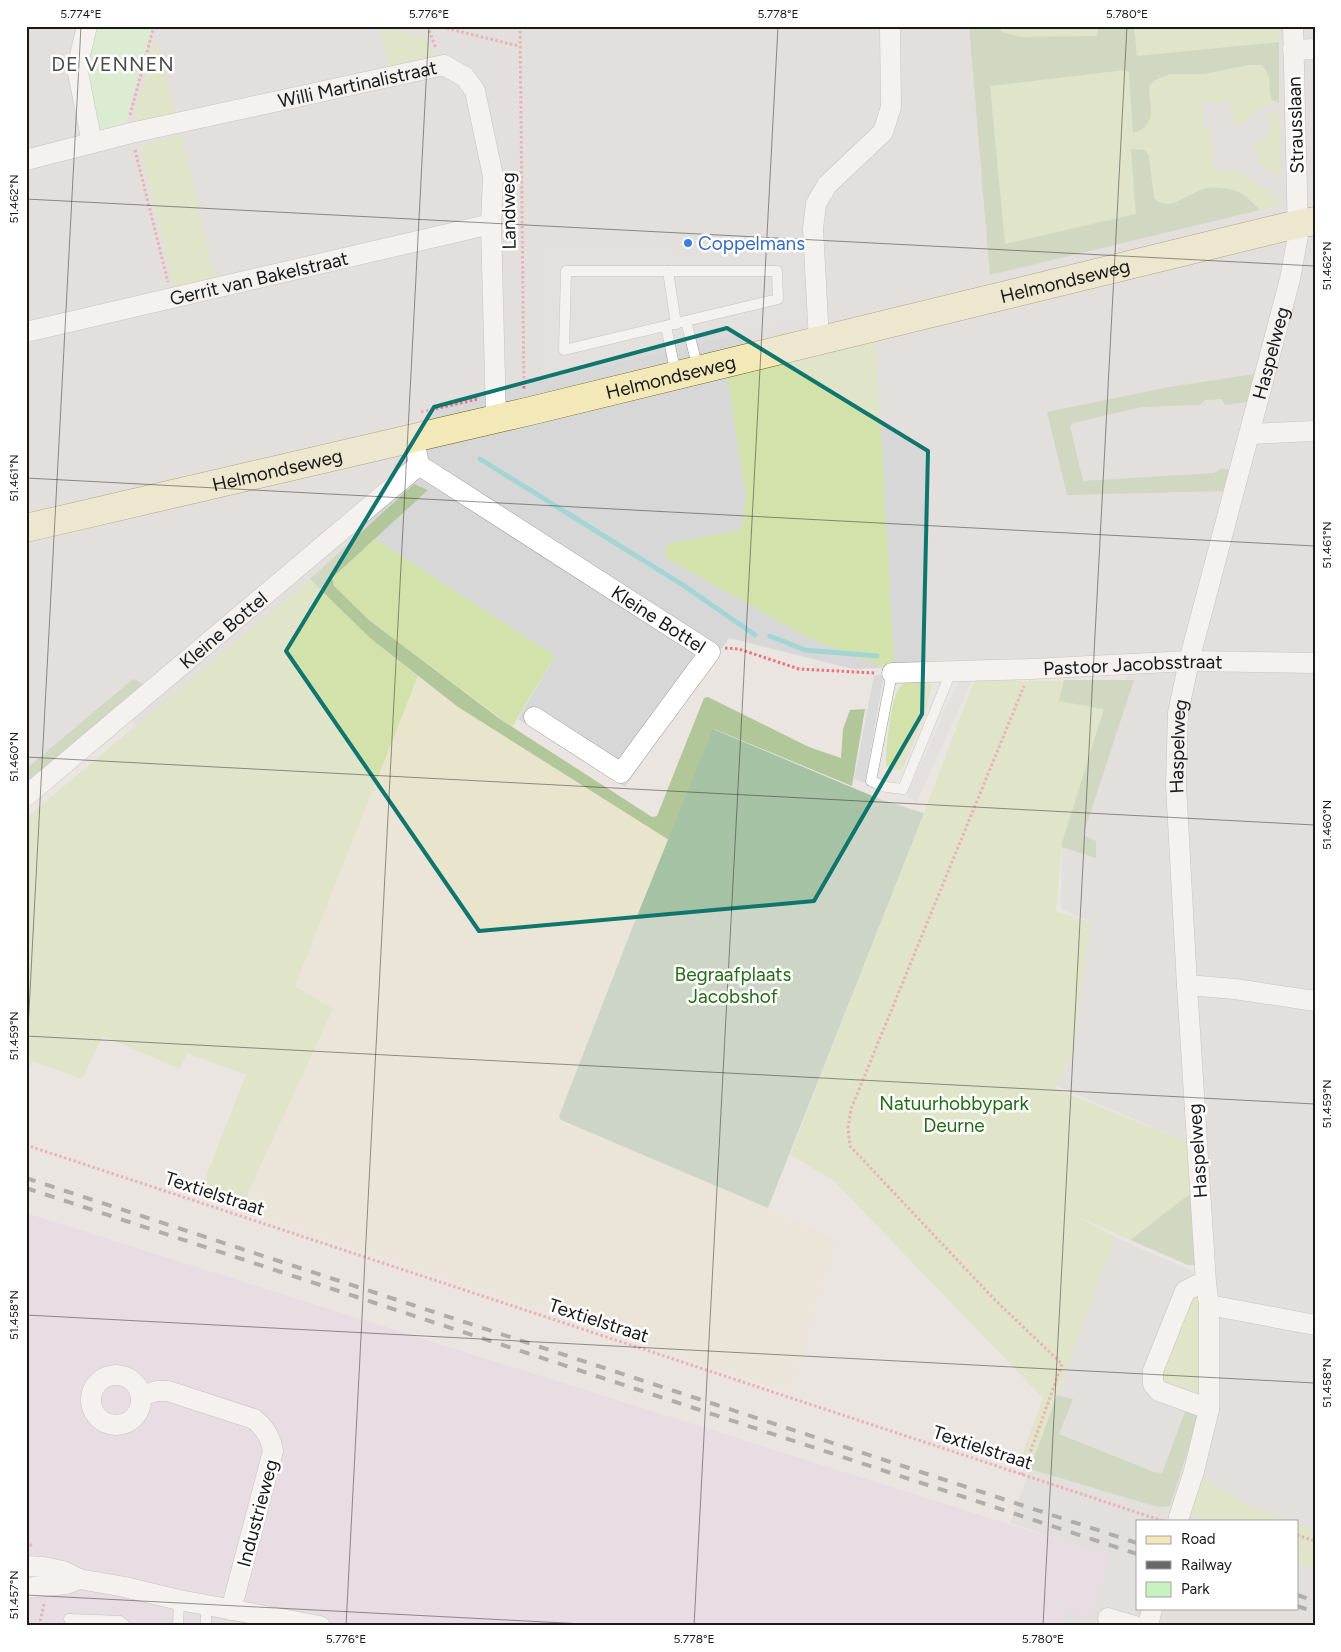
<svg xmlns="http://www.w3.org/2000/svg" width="1341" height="1652" font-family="Figtree,sans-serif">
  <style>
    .residential { fill: #d8d7d8; fill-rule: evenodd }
    .industrial { fill: #e3d3e4 }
    .farmland { fill: #e9e5cd }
    .grass { fill: #d2e2aa }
    .forest { fill: #b1c799 }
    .cemetery { fill: #a6c2a4 }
    .park { fill: #c8f3c0 }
    .parking { fill: #dadada }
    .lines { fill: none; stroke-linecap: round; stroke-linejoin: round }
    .stream { stroke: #a4d5d5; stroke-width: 5 }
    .lane-casing { stroke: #9b9b9b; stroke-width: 11 }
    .street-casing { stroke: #9b9b9b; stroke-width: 21 }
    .secondary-casing { stroke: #655a0e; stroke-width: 29 }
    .path { stroke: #ec7181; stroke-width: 3; stroke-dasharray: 2.5 2.5; stroke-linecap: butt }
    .lane { stroke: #fff; stroke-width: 10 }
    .street { stroke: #fff; stroke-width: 20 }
    .secondary { stroke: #f2e8b8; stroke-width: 28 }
    .rail { stroke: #686868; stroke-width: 4; stroke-dasharray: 10 10; stroke-linecap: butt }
    .marked { fill: none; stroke: #0f766e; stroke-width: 4; stroke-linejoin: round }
    .ticks { fill: none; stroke: #1a1a1a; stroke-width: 1; stroke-opacity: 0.45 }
    .shop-dot { fill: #3f7fe0; stroke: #fff; stroke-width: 2 }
    .labels { text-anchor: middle; stroke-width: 5; stroke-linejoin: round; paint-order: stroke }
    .street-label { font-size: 19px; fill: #1a1a1a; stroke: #fff }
    .shop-label { font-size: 19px; fill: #366cbe; stroke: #fff; text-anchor: start }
    .park-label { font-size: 19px; fill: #226c14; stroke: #fff }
    .neighbourhood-label { font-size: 20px; letter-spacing: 1px; fill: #4d4d4d; stroke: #fff }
    .neatline { fill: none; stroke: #1a1a1a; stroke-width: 2 }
    .ticks-label { font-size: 12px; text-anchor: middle; fill: #1a1a1a }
  </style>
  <rect width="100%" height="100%" fill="#ebe5e1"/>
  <path class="residential" d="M26,26h1289v1600h-254l4,-15 45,-55 -100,-33 105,-286 84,37 -7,-130 -136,-58 18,-36 17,-127 -30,-15 1,-61 73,-190 -282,12 -124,-31 -104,149 -107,-68 37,-63 -185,-120 -100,360 -144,-183 -100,63zM1137,1521h160v87h-160z"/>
  <polygon class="industrial" points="26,1213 1110,1556 1091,1617 1065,1611 1061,1626 26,1626"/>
  <polygon class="farmland" points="418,676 458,707 669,840 631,931 559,1116 561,1119 768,1208 834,1238 834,1247 790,1393 240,1210 333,1009 295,986"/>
  <g class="grass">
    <polygon points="998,26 1098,26 1097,36 1021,37 1002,32"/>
    <polygon points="1134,26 1279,26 1279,42 1137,56"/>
    <polygon points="380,27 427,38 436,59 391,68 388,65"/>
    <polygon points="155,41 158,42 176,116 132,123"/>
    <path d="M1249,65h12c15,14 5,20 11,35l7,3 -20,5 -15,16 -11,1 -3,-24 -29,2 2,24 8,1 4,41 26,2 43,33 -24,6c-6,-6 -14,-14 -21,-18 -8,-4 -22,-5 -31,-4 -17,2 -38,26 -54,10l-5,-42 -17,-7 4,65 -131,30 -15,-158 135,-16 4,2 4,61 19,-23 -3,-24c18,-18 35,-9 57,-12 14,-2 29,-6 43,-9z"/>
    <path d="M1279,110l2,68c-16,-10 -25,-15 -25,-36l12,-6 2,-15 -3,-5z"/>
    <polygon points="182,135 215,278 174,288 140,145"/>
    <polygon points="876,341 894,668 886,668 809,638 666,558 667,544 741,530 746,496 727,375"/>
    <polygon points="375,539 555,656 512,727 369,620 334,586 332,579"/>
    <polygon points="310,579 370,638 418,676 295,986 333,1009 240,1210 198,1196 246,1075 187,1053 180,1069 103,1036 82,1079 32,1061 26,1078 26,818"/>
    <path d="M922,678l10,6 -6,28 -24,58h-9l-7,-4c0,-16 4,-70 15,-80 6,-7 12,-7 21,-8z"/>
    <polygon points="1017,680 1017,681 1127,680 1062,843 1056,911 1091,923 1074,1050 1056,1086 1056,1089 1192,1144 1195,1190 1130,1240 1075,1215 1115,1237 1030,1469 1018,1466 1043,1398 833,1180 790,1155 924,813 974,681"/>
    <polygon points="1201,1292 1203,1392 1192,1393 1167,1386 1163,1380 1161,1370 1188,1299"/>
    <polygon points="1203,1478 1250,1506 1289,1521 1205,1521 1190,1514"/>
    <polygon points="1297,1524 1315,1530 1315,1570 1297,1564"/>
  </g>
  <g class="forest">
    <path d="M969,26h29l4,6 19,5 76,-1 1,-10h36l3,30 142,-14v61l-7,-3c-6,-14 3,-22 -11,-35h-12l-46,9h-33l-15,6 -6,6c0,21 10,39 -16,47l-4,-61 -4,-2 -135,16 15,158 131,-30 -5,-65 14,1 4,6 5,42c16,17 37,-8 54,-10 8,-1 23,0 31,4 7,4 15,12 21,18l-270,65z"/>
    <polygon points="1254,374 1247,402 1225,405 1222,399 1205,400 1200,405 1142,407 1073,423 1070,426 1083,481 1214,473 1222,468 1229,470 1223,491 1067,495 1047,412 1169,387"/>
    <polygon points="414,484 428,490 332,578 334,586 369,620 500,719 652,817 657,816 704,698 708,697 809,747 841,758 843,729 850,710 865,709 852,786 714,729 669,840 458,707 370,638 310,579"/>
    <polygon points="133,679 140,682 150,694 26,798 26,769"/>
    <polygon points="1064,680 1134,680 1083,835 1096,841 1096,858 1062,847 1062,843 1104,709 1059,701"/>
    <polygon points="1195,1190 1200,1265 1188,1265 1130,1240"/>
    <polygon points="1057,1395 1073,1399 1059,1434 1154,1472 1162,1473 1186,1409 1199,1415 1170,1506 1161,1507 1144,1503 1030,1469"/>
  </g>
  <polygon class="cemetery" points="713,729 882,800 924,813 768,1208 561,1120 559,1116 631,931"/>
  <polygon class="park" points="92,26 153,26 125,126 100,132 83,79"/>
  <g class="parking">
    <polygon points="542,244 670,246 680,256 695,256 704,246 804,246 804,318 543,381"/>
    <polygon points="874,675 884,675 865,783 854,779"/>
    <polygon points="960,677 972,680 917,802 906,797"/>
  </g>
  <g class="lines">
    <g class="stream">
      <polyline points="480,459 683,585 755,635"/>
      <polyline points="770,636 805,650 877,656"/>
    </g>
    <g class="lane-casing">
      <g id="lane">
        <polygon points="566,271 777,271 778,299 564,350"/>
        <polyline points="668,271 676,324"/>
        <polyline points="686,321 698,369"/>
        <polyline points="666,326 676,375"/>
        <polyline points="892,673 871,781 886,787 903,789 951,672"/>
        <polyline points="69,1619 120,1621 126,1626"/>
        <polyline points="178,1626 179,1600"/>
        <polyline points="206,1626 206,1606"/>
      </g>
    </g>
    <g class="street-casing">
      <g id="street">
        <polyline points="87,26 77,68 92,143"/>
        <polyline points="1293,50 1315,49"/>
        <path id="s1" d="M26,160l105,-27 313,-68 21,12 10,14 18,85 -2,48 5,194"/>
        <path id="s2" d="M26,332l465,-108"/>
        <polyline points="819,341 813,229 816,204 827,185 883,132 891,107 890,26"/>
        <polyline points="1251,434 1315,431"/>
        <path id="s3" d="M419,465l291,187 -89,121 -87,-56"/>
        <path id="s4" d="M892,673l139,-4 158,-8 126,2"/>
        <path id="s5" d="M26,796l393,-331 -2,-11"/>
        <polyline points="1187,985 1235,989 1315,1001"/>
        <polyline points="1206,1283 1197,1285 1185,1291 1153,1371 1153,1384 1159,1391 1209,1409"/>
        <polyline points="1209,1305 1315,1325"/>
        <circle cx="116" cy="1400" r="25"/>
        <path d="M141,1396l16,-5h11l86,28c10,8 17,18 19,32l-42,159"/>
        <path id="s6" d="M1179,1517l15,-46 15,-62v-104l-3,-22 -19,-298 -11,-200 2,-72 11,-52 101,-382 8,-44 -5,-209"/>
        <polyline points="26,1566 43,1567 63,1571 79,1579 125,1587 179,1600 320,1626"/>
        <polyline points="26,1588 67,1584 79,1579"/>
        <polyline points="1108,1618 1135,1626"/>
        <polyline points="1148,1626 1152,1609"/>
      </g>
    </g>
    <g class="secondary-casing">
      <g id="secondary">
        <path id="s7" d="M26,528l500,-116 759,-185 30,-6"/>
      </g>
    </g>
    <g class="path">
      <polyline points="427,26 436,48"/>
      <polyline points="437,26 519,46"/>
      <polyline points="520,26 524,391"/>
      <polyline points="130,115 154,26"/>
      <polyline points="135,150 168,282"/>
      <polyline points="421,412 478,399"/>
      <polyline points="725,648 739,649 799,669 875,673"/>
      <polyline points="26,1145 1163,1521"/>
      <polyline points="1022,1475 1062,1364 994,1299 850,1146 848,1128 851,1109 1024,686"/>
      <polyline points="1297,1535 1315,1541"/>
      <polyline points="26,1541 33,1547"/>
      <polyline points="39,1626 44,1604"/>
    </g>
    <use href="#lane" class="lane"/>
    <use href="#street" class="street"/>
    <use href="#secondary" class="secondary"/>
    <g class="rail">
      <polyline points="26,1178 1137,1543"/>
      <polyline points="26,1188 1137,1554"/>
      <polyline points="1297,1595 1315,1601"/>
      <polyline points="1297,1606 1315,1612"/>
    </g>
  </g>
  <path d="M0 0H1341V1652H0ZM727,328l201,123 -6,263 -108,187 -335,30 -193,-280 148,-244z" fill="#ebe5e1" fill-opacity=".55" fill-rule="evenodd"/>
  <path class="marked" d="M727,328l201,123 -6,263 -108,187 -335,30 -193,-280 148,-244z"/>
  <path class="ticks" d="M26,199l1289,67M26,478l1289,68M26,757l1289,68M26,1036l1289,68M26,1067l55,-1041M26,1315l1289,68M26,1595l596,31M346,1626l83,-1600M694,1626l84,-1600M1043,1626l84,-1600"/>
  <circle class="shop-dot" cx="688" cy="243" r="5"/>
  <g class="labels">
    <g class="street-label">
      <text dy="7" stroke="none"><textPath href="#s1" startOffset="340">Willi Martinalistraat</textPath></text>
      <text transform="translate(1295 125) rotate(-92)" y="7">Strausslaan</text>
      <text transform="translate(508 211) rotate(-91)" y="7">Landweg</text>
      <text dy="7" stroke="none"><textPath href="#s2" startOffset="239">Gerrit van Bakelstraat</textPath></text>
      <text dy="7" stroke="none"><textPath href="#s7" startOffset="1068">Helmondseweg</textPath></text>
      <text dy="7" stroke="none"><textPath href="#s6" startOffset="1181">Haspelweg</textPath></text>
      <text dy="7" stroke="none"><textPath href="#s7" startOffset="662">Helmondseweg</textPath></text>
      <text dy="7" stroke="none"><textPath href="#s7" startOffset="258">Helmondseweg</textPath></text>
      <text dy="7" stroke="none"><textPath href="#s3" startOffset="285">Kleine Bottel</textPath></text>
      <text dy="7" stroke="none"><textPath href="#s5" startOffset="258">Kleine Bottel</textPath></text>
      <text dy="7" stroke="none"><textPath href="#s4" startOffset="241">Pastoor Jacobsstraat</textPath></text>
      <text dy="7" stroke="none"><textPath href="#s6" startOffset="776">Haspelweg</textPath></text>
      <text transform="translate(1197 1151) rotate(-94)" y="7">Haspelweg</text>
      <text transform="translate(215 1193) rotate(18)" y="7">Textielstraat</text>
      <text transform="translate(599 1320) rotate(18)" y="7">Textielstraat</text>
      <text transform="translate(983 1447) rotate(18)" y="7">Textielstraat</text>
      <text transform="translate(257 1513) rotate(-75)" y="7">Industrieweg</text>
    </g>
    <g class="shop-label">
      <text x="698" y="250">Coppelmans</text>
    </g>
    <g class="park-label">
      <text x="733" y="981">Begraafplaats<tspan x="733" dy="22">Jacobshof</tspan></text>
      <text x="954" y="1110">Natuurhobbypark<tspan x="954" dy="22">Deurne</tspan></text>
    </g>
    <g class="neighbourhood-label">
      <text x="113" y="71">DE VENNEN</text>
    </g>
  </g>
  <rect width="1341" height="1652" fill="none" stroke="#ffffff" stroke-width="55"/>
  <rect x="1136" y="1520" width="162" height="90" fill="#ffffff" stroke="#a3a3a3"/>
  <rect x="1146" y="1536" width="25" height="8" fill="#f2e8b8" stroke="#a3a3a3"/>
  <text x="1181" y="1544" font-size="15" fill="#1a1a1a">Road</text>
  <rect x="1146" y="1561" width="25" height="8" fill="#686868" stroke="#a3a3a3"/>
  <text x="1181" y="1570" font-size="15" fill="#1a1a1a">Railway</text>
  <rect x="1146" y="1582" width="25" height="15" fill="#c8f3c0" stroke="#a3a3a3"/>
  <text x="1181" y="1594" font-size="15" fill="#1a1a1a">Park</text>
  <rect x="28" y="28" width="1286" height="1596" class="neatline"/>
  <g class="ticks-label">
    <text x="81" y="18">5.774°E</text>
    <text x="429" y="18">5.776°E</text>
    <text x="778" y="18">5.778°E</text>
    <text x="1127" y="18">5.780°E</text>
    <text transform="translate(14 199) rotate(-90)" y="4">51.462°N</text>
    <text transform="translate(1327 266) rotate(-90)" y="4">51.462°N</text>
    <text transform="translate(14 478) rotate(-90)" y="4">51.461°N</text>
    <text transform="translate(1327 545) rotate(-90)" y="4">51.461°N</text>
    <text transform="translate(14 757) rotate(-90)" y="4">51.460°N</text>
    <text transform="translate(1327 825) rotate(-90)" y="4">51.460°N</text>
    <text transform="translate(14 1036) rotate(-90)" y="4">51.459°N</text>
    <text transform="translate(1327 1104) rotate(-90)" y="4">51.459°N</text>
    <text transform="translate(14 1315) rotate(-90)" y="4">51.458°N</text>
    <text transform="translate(1327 1383) rotate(-90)" y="4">51.458°N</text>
    <text transform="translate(14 1595) rotate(-90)" y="4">51.457°N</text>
    <text x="346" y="1643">5.776°E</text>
    <text x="694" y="1643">5.778°E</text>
    <text x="1043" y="1643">5.780°E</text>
  </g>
</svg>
